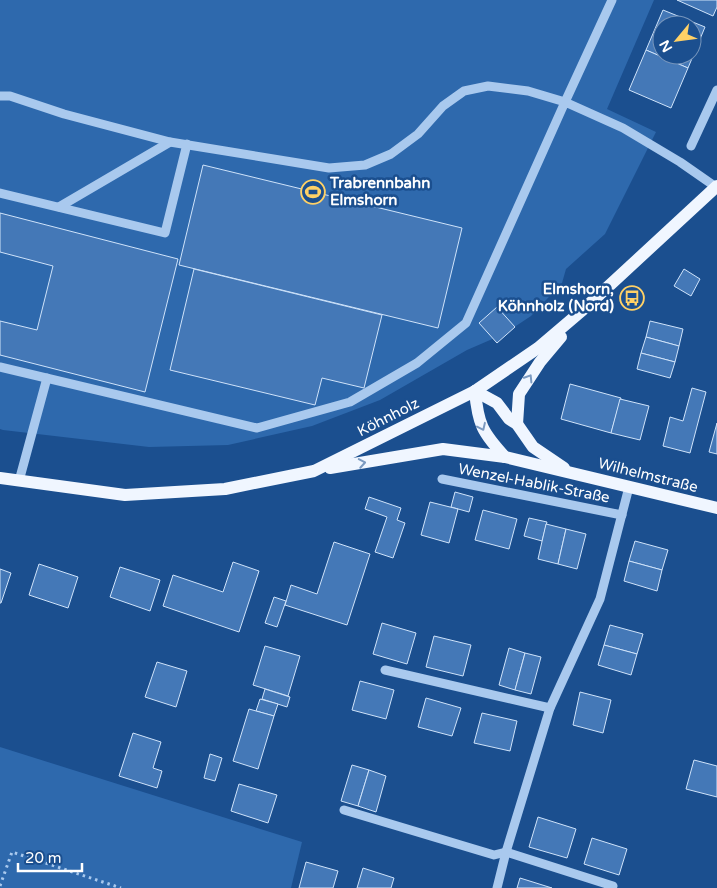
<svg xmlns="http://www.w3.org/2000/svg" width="717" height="888" font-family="'Varela Round',sans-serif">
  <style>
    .green { fill: #2e69ad }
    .building { fill: #4478b7; stroke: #cfe3fa; fill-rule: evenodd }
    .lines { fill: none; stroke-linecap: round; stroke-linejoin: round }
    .path { stroke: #a9c9ee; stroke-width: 3; stroke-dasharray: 2.5 4; stroke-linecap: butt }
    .minor { stroke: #a9c9ee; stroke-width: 9 }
    .major { stroke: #f0f6ff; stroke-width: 12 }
    .oneway { stroke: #7b9ac1 }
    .labels { text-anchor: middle; stroke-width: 5; stroke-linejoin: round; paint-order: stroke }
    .poi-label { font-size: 15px; font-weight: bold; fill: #fff; stroke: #1b4f8f; text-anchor: start }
    .street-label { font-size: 15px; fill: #fff; stroke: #1b4f8f }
  </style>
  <rect width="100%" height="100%" fill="#1b4f8f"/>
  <g class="green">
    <polygon points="0,0 654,0 607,109 656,132 605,234 566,269 562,283 531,316 504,334 467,350 380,400 312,426 228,445 149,447 3,430 0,429"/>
    <polygon points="0,747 302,842 291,888 0,888"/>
  </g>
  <g class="building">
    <polygon points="677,0 717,0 717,7 713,16"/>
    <path d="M663,10l42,17 -17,41 -42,-18zM662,25h30v30h-30z"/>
    <polygon points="646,50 688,68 671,108 629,90"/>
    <polygon points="203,165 462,228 438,328 179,265"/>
    <polygon points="0,213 178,259 145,392 0,355 0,321 37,330 53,266 0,252"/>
    <polygon points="194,269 382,315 364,388 322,378 315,405 170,370"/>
    <polygon points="684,269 700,279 691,296 674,286"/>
    <polygon points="497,307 515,327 497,343 479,323"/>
    <polygon points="650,321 683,329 679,346 646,337"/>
    <polygon points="646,337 679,346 675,362 641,353"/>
    <polygon points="641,353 675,362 670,378 637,369"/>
    <polygon points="570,384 621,398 611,433 561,419"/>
    <polygon points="692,388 706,392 690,453 663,446 670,417 683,421"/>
    <polygon points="620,399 649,406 640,440 611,433"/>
    <polygon points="717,423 717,454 709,452"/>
    <polygon points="455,492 473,497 469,512 451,507"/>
    <polygon points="369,497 401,508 397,520 405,523 393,558 375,552 387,517 365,509"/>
    <polygon points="430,502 458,509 449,543 421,535"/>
    <polygon points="483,510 517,519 509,549 475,540"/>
    <polygon points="529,518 547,522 542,541 524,536"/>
    <polygon points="546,524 566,529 558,564 538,559"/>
    <polygon points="566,529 586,534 577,569 558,564"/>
    <polygon points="635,541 668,550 662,570 629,561"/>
    <polygon points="334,542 370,554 347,625 285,605 291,585 317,594"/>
    <polygon points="629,561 662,570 657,591 624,581"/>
    <polygon points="233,562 259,571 239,632 163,606 173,575 223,592"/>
    <polygon points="39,564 78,577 68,608 29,595"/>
    <polygon points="120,567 160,580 150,611 110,597"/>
    <polygon points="0,569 11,573 1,603 0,603"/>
    <polygon points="274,597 286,601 277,627 265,623"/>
    <polygon points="382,623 416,633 407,664 373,654"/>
    <polygon points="610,625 643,634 637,654 604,645"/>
    <polygon points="434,636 471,645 463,676 426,667"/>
    <polygon points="604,645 637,654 631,675 598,665"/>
    <polygon points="265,646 300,656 288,696 253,685"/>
    <polygon points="509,648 525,653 515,690 499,685"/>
    <polygon points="525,653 541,657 531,694 515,690"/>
    <polygon points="157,662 187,671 176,707 145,697"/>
    <polygon points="360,681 394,690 386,719 352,710"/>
    <polygon points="265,689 290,697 287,707 262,699"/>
    <polygon points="580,692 611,700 603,733 573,725"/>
    <polygon points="426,698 461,708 452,736 418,727"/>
    <polygon points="260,699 278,704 274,716 256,711"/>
    <polygon points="249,709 274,716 258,769 233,761"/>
    <polygon points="482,713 517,721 510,751 474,743"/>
    <polygon points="133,733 161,742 153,768 162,771 157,788 119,776"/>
    <polygon points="210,754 222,758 215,781 204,778"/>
    <polygon points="694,760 717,766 717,797 686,789"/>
    <polygon points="352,765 369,770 358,806 341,801"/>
    <polygon points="369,770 386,776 376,812 358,806"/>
    <polygon points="239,784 277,795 268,823 231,811"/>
    <polygon points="538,817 576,829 567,858 529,847"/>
    <polygon points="592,838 627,849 619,875 584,864"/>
    <polygon points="306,862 338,871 333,888 299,888"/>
    <polygon points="363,868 394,878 391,888 357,888"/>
    <polygon points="520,878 552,888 517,888"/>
  </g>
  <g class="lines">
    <polyline class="path" points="0,886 12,852 121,888"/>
    <g class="minor">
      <polyline points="0,96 10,96 64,114 170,142 329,168 365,165 391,154 418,134 443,106 464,91 488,86 528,91 565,102 612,0"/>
      <polyline points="691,146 717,90"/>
      <polyline points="0,193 165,233 187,144"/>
      <polyline points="59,207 170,142"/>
      <polyline points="0,367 257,428 350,402 417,363 466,323 565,102 623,128 680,162 716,187"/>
      <polyline points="442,479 622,515"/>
      <polyline points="19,481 47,378"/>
      <polyline points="385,670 550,708"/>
      <polyline points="344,810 494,855 506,852 613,886"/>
      <polyline points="497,888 506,852 550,708 600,599 629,487"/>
    </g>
    <g class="major">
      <polyline points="475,391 497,403 509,419 517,424 533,447 564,468"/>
      <path d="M475,391c3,33 7,41 30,66"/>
      <polyline points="517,424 519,394 540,362 561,337"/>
      <polyline points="330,468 443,449 505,457 717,508"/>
      <polyline points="0,478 125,495 225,489 314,471 475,391 538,348 585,308 717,186"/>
    </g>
  </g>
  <defs><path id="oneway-chevron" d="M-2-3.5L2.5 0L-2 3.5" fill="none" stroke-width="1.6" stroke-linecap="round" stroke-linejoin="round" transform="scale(1.25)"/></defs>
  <g class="oneway">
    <use href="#oneway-chevron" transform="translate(529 378) rotate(-58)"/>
    <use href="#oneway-chevron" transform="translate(482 427) rotate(65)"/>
    <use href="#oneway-chevron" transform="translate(362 463) rotate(-10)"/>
  </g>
  <defs>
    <g id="stadium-ring" transform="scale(1.25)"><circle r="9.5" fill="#1b4f8f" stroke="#ffd166" stroke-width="1.5"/><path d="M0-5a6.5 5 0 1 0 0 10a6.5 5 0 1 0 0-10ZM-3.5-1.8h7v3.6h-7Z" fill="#ffd166"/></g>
    <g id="bus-ring" transform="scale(1.25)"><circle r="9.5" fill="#1b4f8f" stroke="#ffd166" stroke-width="1.5"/><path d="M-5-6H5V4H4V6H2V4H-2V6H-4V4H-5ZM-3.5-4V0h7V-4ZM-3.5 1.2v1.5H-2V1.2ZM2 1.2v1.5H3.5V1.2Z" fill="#ffd166"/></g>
  </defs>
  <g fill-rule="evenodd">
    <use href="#stadium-ring" x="313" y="192"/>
    <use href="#bus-ring" x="632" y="298"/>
  </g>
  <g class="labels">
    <g class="poi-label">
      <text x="330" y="188">Trabrennbahn<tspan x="330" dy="17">Elmshorn</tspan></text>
      <text x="614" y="294" text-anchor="end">Elmshorn,<tspan x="614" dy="17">Köhnholz (Nord)</tspan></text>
    </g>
    <g class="street-label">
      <text transform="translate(388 417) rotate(-27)" y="5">Köhnholz</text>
      <text transform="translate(648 475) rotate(14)" y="5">Wilhelmstraße</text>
      <text transform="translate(534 483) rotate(11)" y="5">Wenzel-Hablik-Straße</text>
    </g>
  </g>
  <g transform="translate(677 40) rotate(241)"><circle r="24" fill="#1b4f8f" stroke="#7695bc"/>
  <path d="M0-4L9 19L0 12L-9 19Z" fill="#ffd166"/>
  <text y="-8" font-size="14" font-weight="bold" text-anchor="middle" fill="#ffffff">N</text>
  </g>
  <path d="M18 863v8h64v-8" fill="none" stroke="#ffffff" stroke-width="2.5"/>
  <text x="25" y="863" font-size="15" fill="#ffffff" stroke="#1b4f8f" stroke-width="4" paint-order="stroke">20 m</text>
</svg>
